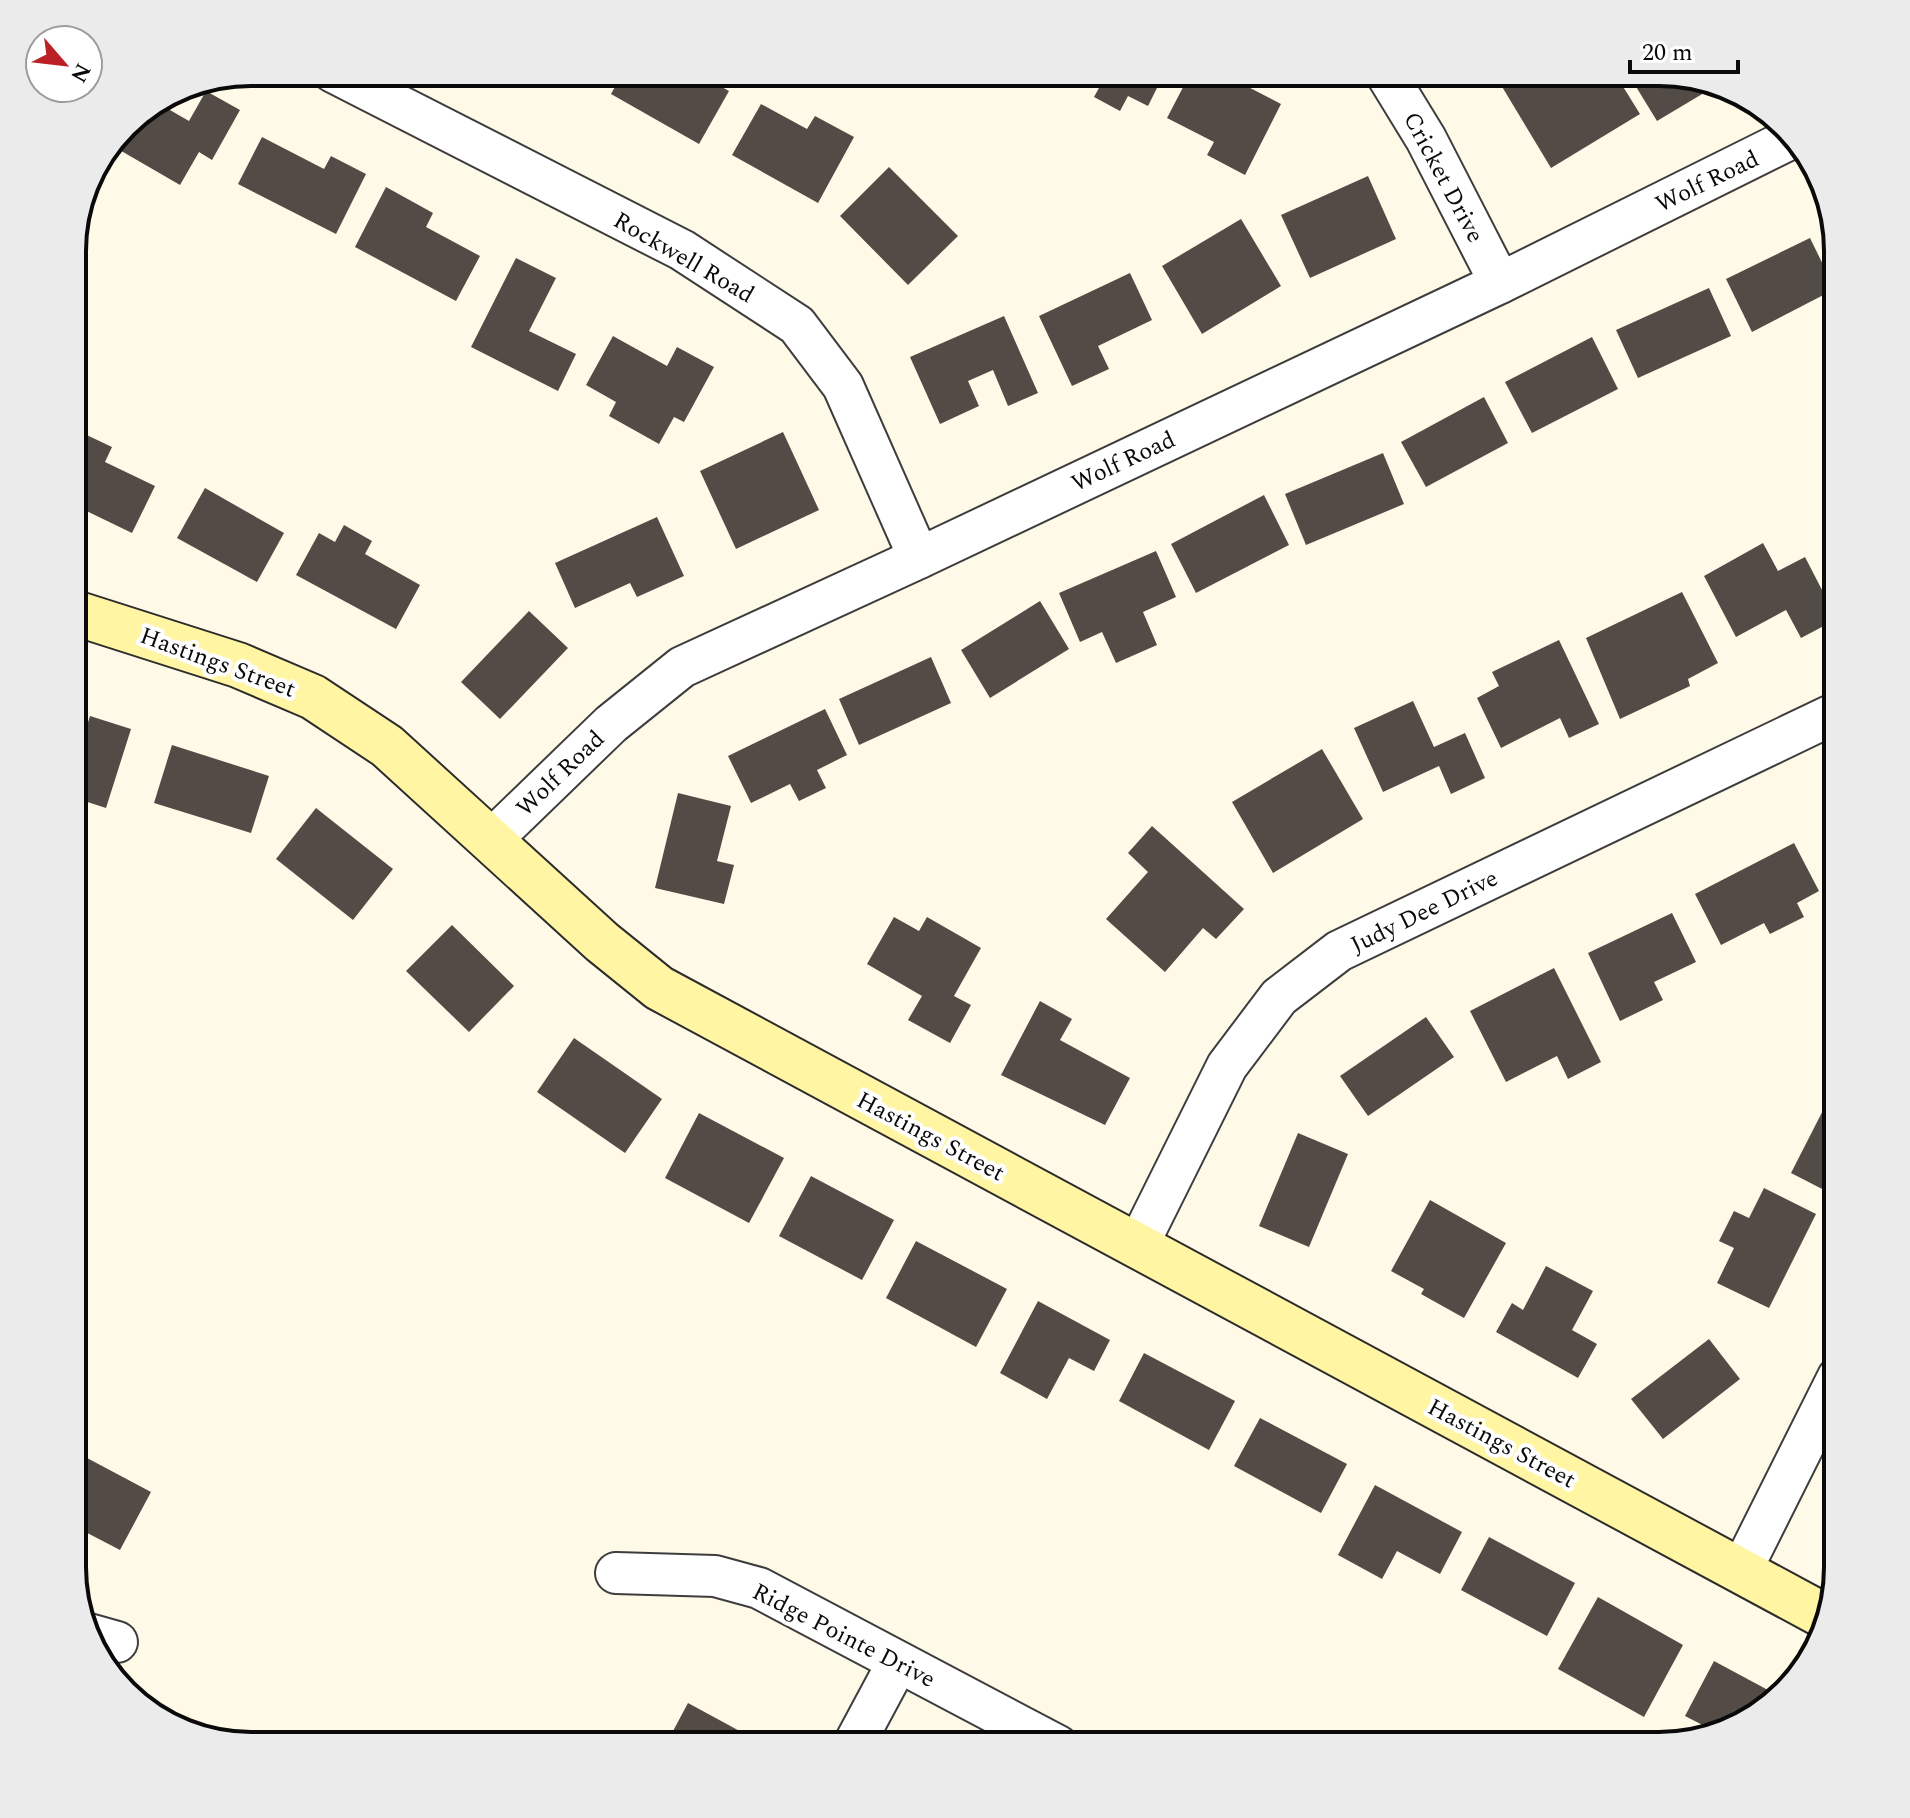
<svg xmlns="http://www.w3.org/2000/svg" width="1910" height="1818" font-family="Spectral,serif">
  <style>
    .building { fill: #534b46 }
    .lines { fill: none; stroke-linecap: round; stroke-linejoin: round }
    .street-casing { stroke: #3d3d3d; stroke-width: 44 }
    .secondary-casing { stroke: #2c2c2c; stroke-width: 48 }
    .street { stroke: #fff; stroke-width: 40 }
    .secondary { stroke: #fff5a2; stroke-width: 44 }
    .labels { text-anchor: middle; stroke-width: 8; stroke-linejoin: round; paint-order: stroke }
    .street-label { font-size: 24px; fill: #0a0a0a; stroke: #fff }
    .rim { fill: none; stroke: #0a0a0a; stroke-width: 4 }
  </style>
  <rect width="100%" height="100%" fill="#fffae7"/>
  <g class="building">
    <polygon points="623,72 695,72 729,91 699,144 611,94"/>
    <polygon points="1073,72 1165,72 1148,106 1128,96 1120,111 1094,97 1100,86"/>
    <polygon points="1191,72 1219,72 1281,104 1245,175 1207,155 1214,142 1167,118"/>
    <polygon points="1500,72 1614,72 1640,114 1551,168 1495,75"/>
    <polygon points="1627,72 1671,72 1719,84 1657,121"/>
    <polygon points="206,91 240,110 212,160 199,152 180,185 111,145 133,117 156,102 189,121"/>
    <polygon points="761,104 807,129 815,116 854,137 818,203 732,155"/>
    <polygon points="262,137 324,169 331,156 366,174 336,234 238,184"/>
    <polygon points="889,167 958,236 908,285 840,216"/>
    <polygon points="1368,176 1396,239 1310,278 1281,215"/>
    <polygon points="386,187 433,213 426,227 480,256 456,301 355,247"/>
    <polygon points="1241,219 1281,286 1202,334 1162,266"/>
    <polygon points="1810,238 1835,289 1752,332 1726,279"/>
    <polygon points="516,258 556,278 529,331 576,354 558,391 471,347"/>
    <polygon points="1130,273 1152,320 1098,346 1109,369 1072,386 1039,316"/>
    <polygon points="1709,288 1731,336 1638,378 1616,330"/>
    <polygon points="1004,316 1038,393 1008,406 993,370 968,381 979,406 940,424 910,357"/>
    <polygon points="613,336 667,366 677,347 714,367 684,422 674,417 659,444 609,416 616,402 586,385"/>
    <polygon points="1592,337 1618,389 1532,433 1505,382"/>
    <polygon points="1484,397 1508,443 1426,487 1401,442"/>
    <polygon points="74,429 112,447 105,462 155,486 132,533 72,504"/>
    <polygon points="783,432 819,510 736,549 700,471"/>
    <polygon points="1383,453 1404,504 1306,545 1285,494"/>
    <polygon points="205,488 284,533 257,582 177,538"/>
    <polygon points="1264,495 1289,545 1196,593 1171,544"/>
    <polygon points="657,517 684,576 637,597 630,583 575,608 555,563"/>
    <polygon points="344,525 372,541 365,554 420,585 396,629 296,575 319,533 335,542"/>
    <polygon points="1763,543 1778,571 1805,557 1837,619 1801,638 1786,610 1736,637 1704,576"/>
    <polygon points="1156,551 1176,597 1143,612 1157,645 1116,663 1102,632 1080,642 1059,593"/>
    <polygon points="1682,592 1718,663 1688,679 1690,686 1620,719 1586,638"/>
    <polygon points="1040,601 1069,649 990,698 961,650"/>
    <polygon points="529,611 568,648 500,719 461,682"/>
    <polygon points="1559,640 1599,724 1569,738 1560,718 1501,748 1477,698 1499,686 1492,672"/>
    <polygon points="931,657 951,703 859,745 839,699"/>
    <polygon points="1413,701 1434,747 1465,733 1485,778 1451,794 1439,766 1383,792 1354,728"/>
    <polygon points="825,709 847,755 817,770 826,788 799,801 790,784 751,803 728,756"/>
    <polygon points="90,716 131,729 106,808 72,797 72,738 82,741"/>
    <polygon points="172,745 269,776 251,833 154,803"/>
    <polygon points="1322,749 1363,819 1273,873 1232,802"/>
    <polygon points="678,793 731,806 717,861 734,865 724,904 655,888"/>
    <polygon points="316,808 393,869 353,920 276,859"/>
    <polygon points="1152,826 1244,909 1216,939 1203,928 1165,972 1106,919 1148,872 1128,853"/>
    <polygon points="1838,826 1838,855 1826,832"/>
    <polygon points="1794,843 1819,891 1797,903 1804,917 1770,934 1764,923 1721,945 1695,894"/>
    <polygon points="1672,913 1696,962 1654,982 1663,1000 1620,1021 1588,953"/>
    <polygon points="894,917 919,931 927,917 981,948 954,996 971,1005 950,1043 908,1020 922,996 867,964"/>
    <polygon points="452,925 514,986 469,1032 406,971"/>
    <polygon points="1554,968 1601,1062 1568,1079 1557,1056 1506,1082 1470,1011"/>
    <polygon points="1040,1001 1072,1019 1060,1040 1130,1078 1105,1125 1001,1075"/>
    <polygon points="1426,1017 1454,1057 1368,1116 1340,1076"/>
    <polygon points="1838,1025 1838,1054 1827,1048"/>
    <polygon points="574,1038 662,1099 625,1153 537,1092"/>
    <polygon points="1838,1081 1838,1167 1826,1191 1791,1173"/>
    <polygon points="699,1113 784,1158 749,1223 665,1178"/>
    <polygon points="1298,1133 1348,1154 1309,1247 1259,1226"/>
    <polygon points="811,1176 894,1220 862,1280 779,1236"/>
    <polygon points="1764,1188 1816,1214 1769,1308 1717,1283 1734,1248 1719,1241 1734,1211 1749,1218"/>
    <polygon points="1430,1200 1506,1243 1464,1318 1421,1294 1424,1289 1391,1271"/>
    <polygon points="916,1241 1007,1289 976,1347 886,1298"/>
    <polygon points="1546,1266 1593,1291 1572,1330 1597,1344 1578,1378 1496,1332 1512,1303 1523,1310"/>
    <polygon points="1038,1301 1110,1340 1094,1371 1069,1358 1047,1399 1000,1373"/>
    <polygon points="1709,1339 1740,1379 1663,1439 1631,1399"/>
    <polygon points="1144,1353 1235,1401 1209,1450 1119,1401"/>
    <polygon points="1260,1418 1347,1464 1321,1513 1234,1466"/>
    <polygon points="72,1450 151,1492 120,1550 72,1525"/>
    <polygon points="1375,1485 1462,1532 1440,1574 1397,1551 1382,1579 1338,1555"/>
    <polygon points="1489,1537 1575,1583 1547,1636 1461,1590"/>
    <polygon points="1598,1597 1683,1645 1644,1717 1558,1669"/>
    <polygon points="1714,1661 1781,1697 1728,1732 1720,1734 1685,1716"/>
    <polygon points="688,1703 767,1746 665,1746"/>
  </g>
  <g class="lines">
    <g class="street-casing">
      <g id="street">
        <polyline points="333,72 682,250 797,325 843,386 919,558"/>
        <polyline points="1385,72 1426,139 1500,283"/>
        <polyline points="490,841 611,724 682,667 919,558 1500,283 1794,137"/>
        <polyline points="1137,1247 1227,1066 1279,997 1339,951 1838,712"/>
        <polyline points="1741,1571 1838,1377"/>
        <polyline points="616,1573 715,1576 759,1588 1058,1746"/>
        <polyline points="85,1633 117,1642"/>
        <polyline points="853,1746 898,1662"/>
      </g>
    </g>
    <g class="secondary-casing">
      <polyline id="secondary" points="72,612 238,665 313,697 387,746 602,942 659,988 1828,1618"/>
    </g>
    <use href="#street" class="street"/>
    <use href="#secondary" class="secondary"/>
  </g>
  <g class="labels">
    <g class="street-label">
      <text transform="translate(1444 177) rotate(62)" y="8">Cricket Drive</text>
      <text transform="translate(1707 181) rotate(-26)" y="8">Wolf Road</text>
      <text transform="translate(684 257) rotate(30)" y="8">Rockwell Road</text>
      <text transform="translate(1123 461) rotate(-25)" y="8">Wolf Road</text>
      <text transform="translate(218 662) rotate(20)" y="8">Hastings Street</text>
      <text transform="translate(560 773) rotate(-44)" y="8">Wolf Road</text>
      <text transform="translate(1424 911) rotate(-26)" y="8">Judy Dee Drive</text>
      <text transform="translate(931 1136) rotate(28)" y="8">Hastings Street</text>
      <text transform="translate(1502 1443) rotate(28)" y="8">Hastings Street</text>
      <text transform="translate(844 1635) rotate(27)" y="8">Ridge Pointe Drive</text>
    </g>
  </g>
  <path d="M0 0H1910V1818H0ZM251 86H1659A165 165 0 0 1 1824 251V1567A165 165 0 0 1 1659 1732H251A165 165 0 0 1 86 1567V251A165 165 0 0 1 251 86Z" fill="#ebebeb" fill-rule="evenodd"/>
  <path class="rim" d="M251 86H1659A165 165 0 0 1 1824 251V1567A165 165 0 0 1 1659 1732H251A165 165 0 0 1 86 1567V251A165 165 0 0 1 251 86Z"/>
  <g transform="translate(64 64) rotate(118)"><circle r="38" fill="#ffffff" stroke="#9d9d9d" stroke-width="2"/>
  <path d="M0-6L14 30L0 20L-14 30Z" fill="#bc2027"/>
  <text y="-12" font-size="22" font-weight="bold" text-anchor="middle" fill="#0a0a0a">N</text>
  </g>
  <path d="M1630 60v12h108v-12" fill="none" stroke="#0a0a0a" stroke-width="4"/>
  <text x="1642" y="60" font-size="24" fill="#0a0a0a" stroke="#ffffff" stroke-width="6" paint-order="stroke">20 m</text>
</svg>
